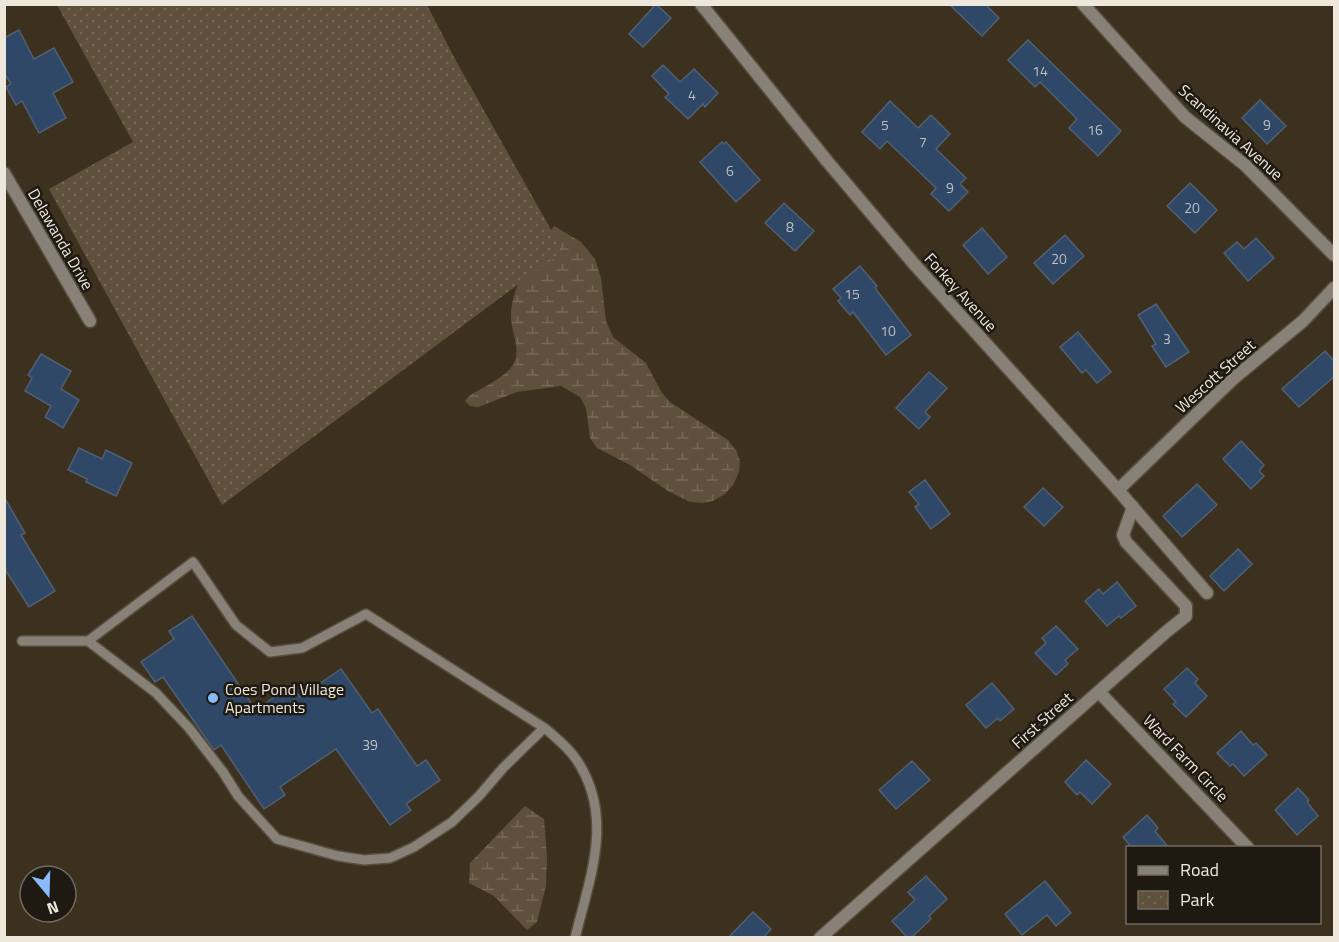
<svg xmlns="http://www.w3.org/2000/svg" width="1339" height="942" font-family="'Titillium Web',sans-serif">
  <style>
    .wetland { fill: url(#wetland-marsh) }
    .park { fill: url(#park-dots) }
    .building { fill: #304868; stroke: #515f71; stroke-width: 1.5 }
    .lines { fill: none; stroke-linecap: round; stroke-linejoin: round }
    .service-casing { stroke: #584e3d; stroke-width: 12 }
    .minor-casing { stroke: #584e3d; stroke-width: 15 }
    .service { stroke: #878178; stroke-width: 9 }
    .minor { stroke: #878178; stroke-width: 12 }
    .poi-dot { fill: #88bafc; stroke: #1e1911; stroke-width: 2 }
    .labels { text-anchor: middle; stroke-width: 5; stroke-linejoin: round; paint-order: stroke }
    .number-label { font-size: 14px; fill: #bebfbf }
    .street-label { font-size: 16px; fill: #eee7dc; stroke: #1e1911 }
    .poi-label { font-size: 16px; fill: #eee7dc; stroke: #1e1911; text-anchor: start }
  </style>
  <defs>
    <pattern id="wetland-marsh" width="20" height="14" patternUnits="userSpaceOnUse" patternTransform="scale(1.5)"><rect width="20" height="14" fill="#5e503a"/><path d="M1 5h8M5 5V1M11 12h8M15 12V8" fill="none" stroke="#756956"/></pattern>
    <pattern id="park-dots" width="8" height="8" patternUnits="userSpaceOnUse" patternTransform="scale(1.5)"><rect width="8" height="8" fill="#5e503a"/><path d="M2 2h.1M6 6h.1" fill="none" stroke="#756956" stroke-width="1.8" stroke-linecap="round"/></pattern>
  </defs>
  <rect width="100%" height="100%" fill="#3c311f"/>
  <g class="wetland">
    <path d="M554,226l27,16 14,17 6,19 5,43 7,16 33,26 16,30 8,9 58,38 8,10 4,11 -1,11 -6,13 -8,9 -12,7 -11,2 -12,-1 -22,-11 -38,-26 -33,-17 -7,-10 -4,-30 -6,-11 -19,-11 -44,6 -39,15 -8,-1 -5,-5 4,-5c13,-8 39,-20 45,-33 7,-14 -3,-32 -3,-46 -1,-32 26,-66 43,-91z"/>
    <polygon points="525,806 544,819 547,857 546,886 537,922 527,930 494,896 469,883 470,863"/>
  </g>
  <polygon class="park" points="57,5 427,5 455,59 563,251 222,505 49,189 133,142"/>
  <g class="building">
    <polygon points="656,4 671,18 643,47 629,34"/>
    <polygon points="949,4 985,4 999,18 982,36"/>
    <polygon points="19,30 34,59 54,48 73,82 53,93 66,118 39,133 22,101 16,105 6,87 11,84 4,73 4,38"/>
    <polygon points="1028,40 1121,131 1098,156 1069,128 1077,119 1040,82 1035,87 1008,60"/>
    <polygon points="663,65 680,82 694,69 718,93 705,107 703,104 688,119 665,97 669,94 652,76"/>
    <polygon points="1260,100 1286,126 1267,144 1242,118"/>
    <polygon points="890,101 918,128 931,115 950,134 936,149 966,178 960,184 968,192 949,211 931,194 936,188 887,141 880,149 862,132"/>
    <polygon points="722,142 724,144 726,142 760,180 736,202 700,162"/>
    <polygon points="1190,183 1217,210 1195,233 1167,206"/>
    <polygon points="784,203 814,231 795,251 765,223"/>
    <polygon points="982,228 1007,257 988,274 963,245"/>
    <polygon points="1065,235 1084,256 1053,284 1034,263"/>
    <polygon points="1256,238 1274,258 1248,281 1224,253 1237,242 1244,249"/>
    <polygon points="860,266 877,286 875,288 911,335 886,355 853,312 850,315 838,301 841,298 833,289"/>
    <polygon points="1156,304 1189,352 1166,367 1152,346 1156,344 1138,315"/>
    <polygon points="1078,332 1111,372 1097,383 1086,370 1082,373 1060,347"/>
    <polygon points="1325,351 1335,362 1335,376 1299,407 1282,389"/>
    <polygon points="41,354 71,371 61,389 79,400 63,428 45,417 51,406 25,391 32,378 28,375"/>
    <polygon points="929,372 947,388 925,412 930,417 919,429 896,408"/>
    <polygon points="1241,441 1264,465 1259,471 1264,476 1251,489 1223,459"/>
    <polygon points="79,448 102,459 106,450 132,463 116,496 86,482 87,479 68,470"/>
    <polygon points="925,480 950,514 931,529 915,507 919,504 909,492"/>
    <polygon points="1197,484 1217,505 1182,537 1163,516"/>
    <polygon points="1043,488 1063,507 1044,526 1024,507"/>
    <polygon points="4,497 25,533 21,535 55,591 29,607 4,568"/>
    <polygon points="1238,549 1252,564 1224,591 1210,576"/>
    <polygon points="1117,582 1136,606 1121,618 1119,616 1107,626 1085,601 1099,589 1103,594"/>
    <polygon points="192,616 256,710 291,685 300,697 341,669 372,713 378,709 417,766 426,760 440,780 406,804 411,810 390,825 336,749 280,787 285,795 264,809 221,745 214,750 163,677 155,682 141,662 174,639 169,631"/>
    <polygon points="1056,626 1078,649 1065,660 1068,664 1056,675 1035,653 1046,643 1042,638"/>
    <polygon points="1187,668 1198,679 1195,683 1207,696 1186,717 1173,704 1176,702 1164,689"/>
    <polygon points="992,683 1014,709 1000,721 998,718 986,728 966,705"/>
    <polygon points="1241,731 1253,745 1256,743 1267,755 1244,776 1233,764 1230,766 1217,753"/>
    <polygon points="1086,760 1111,784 1092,804 1080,792 1077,795 1065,782"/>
    <polygon points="912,761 930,780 896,809 879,790"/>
    <polygon points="1298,788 1309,800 1307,802 1318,816 1297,835 1275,810"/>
    <polygon points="1147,815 1158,828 1155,831 1169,848 1132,848 1123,837"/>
    <polygon points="926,876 947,899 929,916 931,919 911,938 908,938 892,921 915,900 908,892"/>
    <polygon points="1045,881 1071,913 1056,926 1047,915 1022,935 1005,914"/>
    <polygon points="753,912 771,929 763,938 728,938"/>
  </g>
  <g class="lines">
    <g class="service-casing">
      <g id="service">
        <path d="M22,641h66l105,-79 43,63 34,27 32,-4 64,-34 180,115c10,9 22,18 30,30 39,57 14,118 -1,179"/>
        <polyline points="88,641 156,693 189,728 223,772 238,796 277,839 338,856 364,860 390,858 414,847 452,822 479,796 503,768 544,728"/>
      </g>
    </g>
    <g class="minor-casing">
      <g id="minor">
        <polyline points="701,4 827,161 914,264 1118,490 1207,593"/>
        <polyline points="1083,4 1185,117 1245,165 1334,255"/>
        <polyline points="4,173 90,321"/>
        <polyline points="1118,490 1234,378 1303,321 1334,288"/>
        <polyline points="1099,692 1248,848"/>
        <polyline points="820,938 1166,632 1186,616 1186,606 1126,542 1123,535 1133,507"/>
      </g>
    </g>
    <use href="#service" class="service"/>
    <use href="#minor" class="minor"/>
  </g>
  <circle class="poi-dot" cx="213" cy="698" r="6"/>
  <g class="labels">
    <g class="number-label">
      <text x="1040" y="76">14</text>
      <text x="692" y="100">4</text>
      <text x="885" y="130">5</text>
      <text x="1267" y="130">9</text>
      <text x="1095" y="135">16</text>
      <text x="923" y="147">7</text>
      <text x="730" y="176">6</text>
      <text x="950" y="193">9</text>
      <text x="1192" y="213">20</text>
      <text x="790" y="232">8</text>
      <text x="1059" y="264">20</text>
      <text x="852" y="299">15</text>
      <text x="888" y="336">10</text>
      <text x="1167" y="344">3</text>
      <text x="370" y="750">39</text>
    </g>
    <g class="street-label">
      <text transform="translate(1231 132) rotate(42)" y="6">Scandinavia Avenue</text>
      <text transform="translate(61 239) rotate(60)" y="6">Delawanda Drive</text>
      <text transform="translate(961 292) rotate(48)" y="6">Forkey Avenue</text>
      <text transform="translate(1215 376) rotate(-42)" y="6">Wescott Street</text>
      <text transform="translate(1042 720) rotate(-42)" y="6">First Street</text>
      <text transform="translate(1186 758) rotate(46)" y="6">Ward Farm Circle</text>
    </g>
    <g class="poi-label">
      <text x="225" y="695">Coes Pond Village<tspan x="225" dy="18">Apartments</tspan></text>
    </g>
  </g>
  <rect width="1339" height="942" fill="none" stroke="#eee7dc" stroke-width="12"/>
  <rect x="1126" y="846" width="195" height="78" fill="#1e1911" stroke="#716b62" stroke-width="1.5"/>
  <rect x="1138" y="866" width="30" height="9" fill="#878178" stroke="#716b62" stroke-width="1.5"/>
  <text x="1180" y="876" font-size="18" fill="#eee7dc">Road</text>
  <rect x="1138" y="891" width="30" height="18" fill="url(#park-dots)" stroke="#716b62" stroke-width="1.5"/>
  <text x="1180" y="906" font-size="18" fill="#eee7dc">Park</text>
  <g transform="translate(48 894) rotate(161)"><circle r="28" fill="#1e1911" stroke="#716b62" stroke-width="1.5"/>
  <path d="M0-4.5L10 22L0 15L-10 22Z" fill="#88bafc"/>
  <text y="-9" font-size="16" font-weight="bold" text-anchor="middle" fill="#eee7dc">N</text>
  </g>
</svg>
